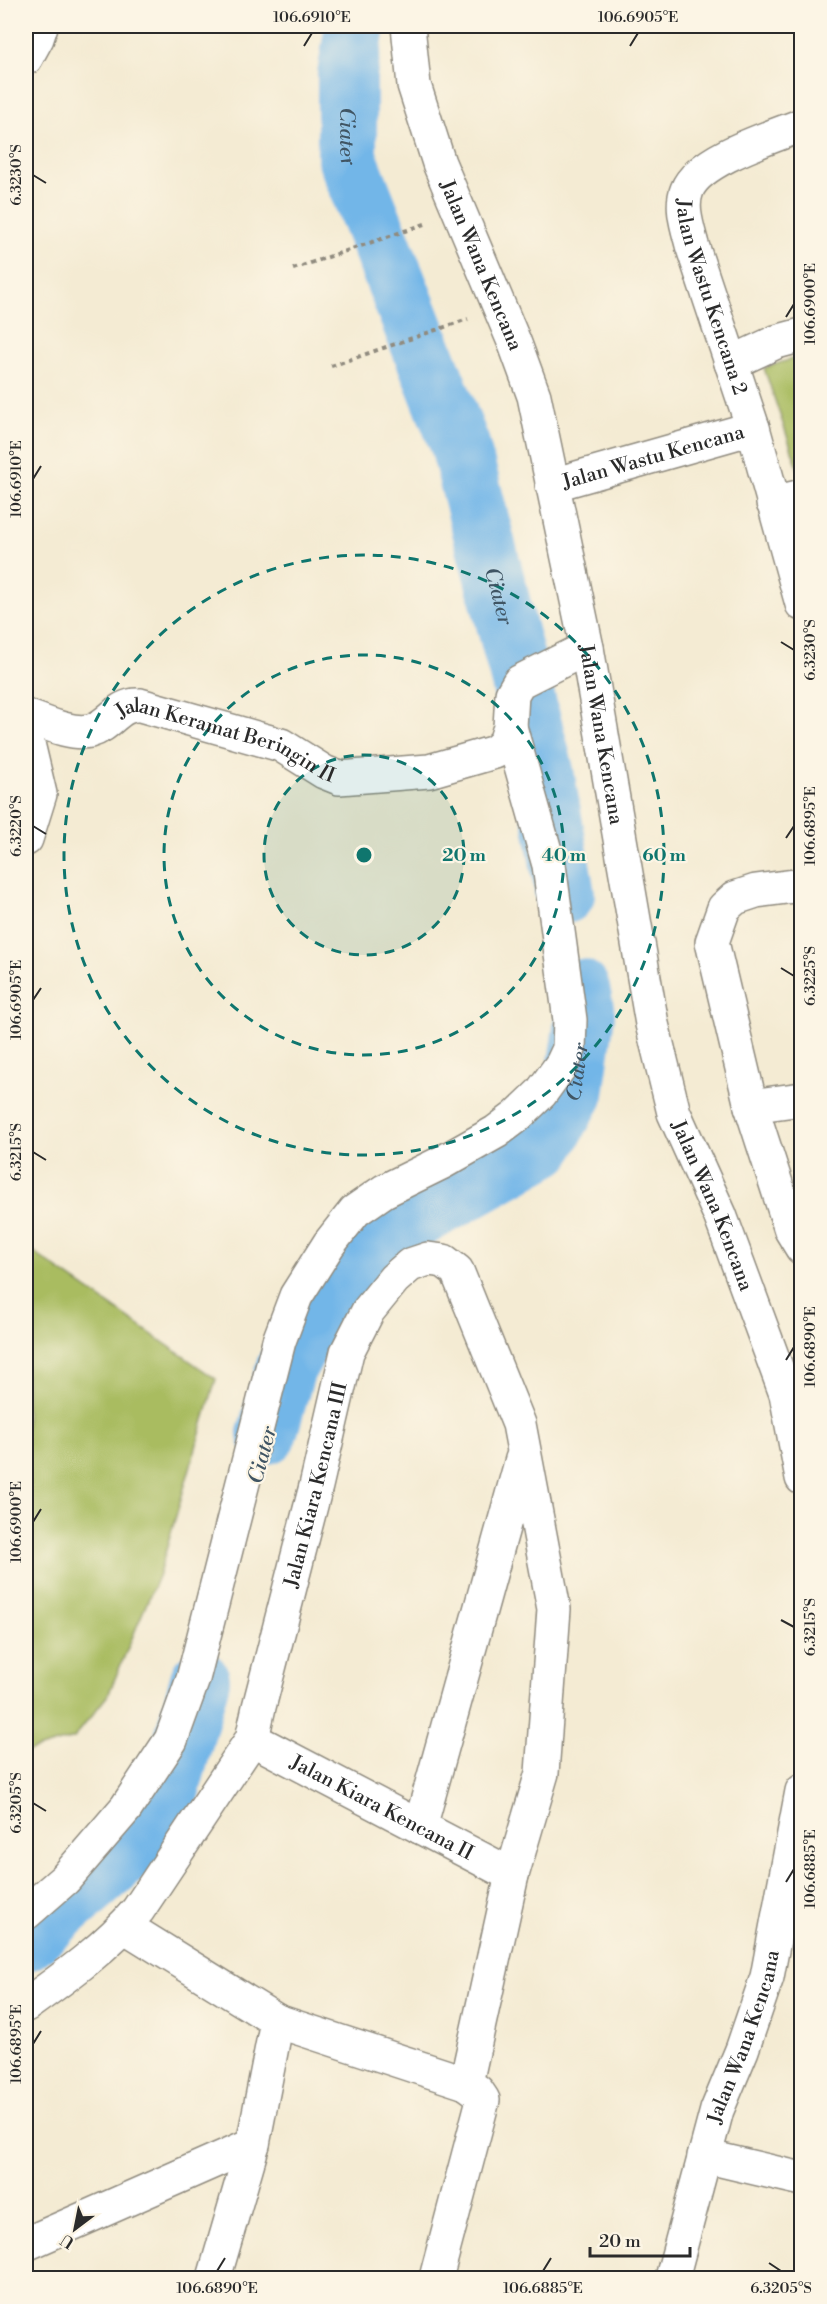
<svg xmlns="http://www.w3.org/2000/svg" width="827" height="2304" font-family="'Libre Bodoni',serif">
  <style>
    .green { fill: #a9bc60; stroke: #6a7446; stroke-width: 1.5 }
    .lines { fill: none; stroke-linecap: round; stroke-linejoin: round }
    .river { stroke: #72b6e8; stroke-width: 60 }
    .minor-casing { stroke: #908b7f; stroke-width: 36 }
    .path { stroke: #908b7f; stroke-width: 4; stroke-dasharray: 4.5 4.5; stroke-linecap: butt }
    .minor { stroke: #fff; stroke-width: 33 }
    .ticks { fill: none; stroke: #2b2b2b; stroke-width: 2 }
    .ring { fill: none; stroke: #0f766e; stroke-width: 3; stroke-dasharray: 10 8 }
    .labels { text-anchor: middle; stroke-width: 4.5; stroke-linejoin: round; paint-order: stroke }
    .street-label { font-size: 20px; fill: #2b2b2b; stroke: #fcf5e5 }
    .water-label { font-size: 21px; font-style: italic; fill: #405564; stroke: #fcf5e5 }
    .centre { fill: #0f766e; stroke: #fcf5e5; stroke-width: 3 }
    .ring-label { font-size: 18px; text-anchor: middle; font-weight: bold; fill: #0f766e; stroke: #fcf5e5; stroke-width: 4.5; stroke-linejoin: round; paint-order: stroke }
    .neatline { fill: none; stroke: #2b2b2b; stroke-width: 2 }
    .ticks-label { font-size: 15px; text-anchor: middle; fill: #2b2b2b }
  </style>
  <rect width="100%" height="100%" fill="#fcf5e5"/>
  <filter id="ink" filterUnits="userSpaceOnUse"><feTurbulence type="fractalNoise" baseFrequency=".0167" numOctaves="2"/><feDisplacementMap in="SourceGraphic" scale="12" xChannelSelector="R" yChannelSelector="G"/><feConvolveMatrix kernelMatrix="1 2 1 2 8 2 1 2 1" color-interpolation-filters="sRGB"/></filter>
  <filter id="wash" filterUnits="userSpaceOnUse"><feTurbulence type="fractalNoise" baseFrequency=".008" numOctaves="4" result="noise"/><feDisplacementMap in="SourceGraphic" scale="24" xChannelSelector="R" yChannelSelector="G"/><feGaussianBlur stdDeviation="1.35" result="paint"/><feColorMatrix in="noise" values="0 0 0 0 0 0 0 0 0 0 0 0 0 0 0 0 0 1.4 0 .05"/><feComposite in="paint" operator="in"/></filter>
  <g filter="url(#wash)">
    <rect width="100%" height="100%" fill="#f4ebd3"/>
    <g class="green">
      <polygon points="801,356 802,470 799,471 764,368"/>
      <polygon points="26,1247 216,1379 159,1574 108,1695 74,1738 26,1752"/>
    </g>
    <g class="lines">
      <g class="river">
        <path id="s1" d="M355,26l-8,49v82l113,288 84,326 21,123"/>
        <path id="s2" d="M267,1434l19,-66 45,-80 48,-48 165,-93 30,-54 11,-79 -5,-25"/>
        <polyline points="26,1941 160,1825 200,1680"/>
      </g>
    </g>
  </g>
  <g filter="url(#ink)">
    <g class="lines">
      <g class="minor-casing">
        <g id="minor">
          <path id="s3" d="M408,26l6,59 25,78 76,181 19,52 53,252 65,376 22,89 46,102 66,179 16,84"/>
          <polyline points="26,58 37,38 41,26"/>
          <path id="s4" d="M802,125c-30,12 -103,34 -115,65 -7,17 1,39 5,55l61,183 49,176"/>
          <polyline points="731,363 776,342 802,335"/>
          <path id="s5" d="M552,485l201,-57"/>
          <polyline points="773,503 802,496"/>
          <path id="s6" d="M26,716c18,6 44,19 64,15 20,-5 28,-28 50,-26l141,40 43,27 15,6 90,-7 66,-19 10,-9 5,-16 2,-33 7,-12 68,-34"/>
          <polyline points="26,735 40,794 26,839"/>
          <polyline points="802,885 756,891 735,898 724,908 712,942 751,1106 791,1230 802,1248"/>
          <polyline points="751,1106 802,1099"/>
          <path id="s7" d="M252,1739l260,136"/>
          <polyline points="420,1827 522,1459"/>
          <polyline points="26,1913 65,1879 126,1808 171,1740 193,1679 279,1341 296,1296 329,1244 355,1211 384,1191 443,1162 496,1132 516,1117 541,1093 562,1064 569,1049 570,1020 549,865 510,727"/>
          <polyline points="124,1926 277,2021 466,2083"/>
          <path id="s8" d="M26,2005c39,-28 81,-58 112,-95l114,-171 7,-32 57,-221 31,-134 21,-41 26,-32 16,-14 18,-6 16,2 13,10 62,153 35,185 -12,164 -30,102 -46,208 11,8 6,9 -47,178"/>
          <polyline points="704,2156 802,2179"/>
          <polyline points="26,2244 253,2144"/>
          <polyline points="214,2278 253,2144 277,2021"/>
          <path id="s9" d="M672,2278l45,-168 25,-60 25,-73 35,-186"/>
        </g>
      </g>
      <g class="path">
        <polyline points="293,269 428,223"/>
        <polyline points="331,366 468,319"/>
      </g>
      <use href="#minor" class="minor"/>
    </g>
  </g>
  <path class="ticks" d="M304,46l8,-13M630,46l8,-13M33,175l13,8M786,317l8,-13M33,479l8,-13M781,642l13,8M33,826l13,8M786,838l8,-12M781,968l13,8M33,1000l8,-12M33,1152l13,8M786,1360l8,-13M33,1522l8,-13M781,1620l13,7M33,1803l13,8M786,1882l8,-13M33,2044l8,-13M769,2263l12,8M217,2271l8,-13M543,2271l8,-13"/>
  <circle cx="364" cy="855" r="100" fill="#0f766e" fill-opacity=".12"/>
  <g class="ring">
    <circle cx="364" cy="855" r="100"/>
    <circle cx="364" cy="855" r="200"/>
    <circle cx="364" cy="855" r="300"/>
  </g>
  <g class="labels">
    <g class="street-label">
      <text dy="7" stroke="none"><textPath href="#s3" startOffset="252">Jalan Wana Kencana</textPath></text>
      <text dy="7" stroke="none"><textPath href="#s4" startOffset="246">Jalan Wastu Kencana 2</textPath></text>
      <text dy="7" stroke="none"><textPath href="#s5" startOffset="105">Jalan Wastu Kencana</textPath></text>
      <text dy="7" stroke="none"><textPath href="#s3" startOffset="738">Jalan Wana Kencana</textPath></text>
      <text dy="7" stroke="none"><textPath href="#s6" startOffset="216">Jalan Keramat Beringin II</textPath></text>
      <text dy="7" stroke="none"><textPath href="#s3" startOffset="1224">Jalan Wana Kencana</textPath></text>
      <text dy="7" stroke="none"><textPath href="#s8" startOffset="615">Jalan Kiara Kencana III</textPath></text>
      <text dy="7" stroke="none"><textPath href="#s7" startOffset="147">Jalan Kiara Kencana II</textPath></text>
      <text dy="7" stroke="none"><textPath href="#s9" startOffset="252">Jalan Wana Kencana</textPath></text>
    </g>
    <g class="water-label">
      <text dy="7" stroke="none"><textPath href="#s1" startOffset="111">Ciater</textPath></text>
      <text dy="7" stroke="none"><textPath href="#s1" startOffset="597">Ciater</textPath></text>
      <text dy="7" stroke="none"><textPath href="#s2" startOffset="501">Ciater</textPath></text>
      <text transform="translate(262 1455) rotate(-75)" y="7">Ciater</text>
    </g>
  </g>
  <circle cx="364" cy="855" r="9" class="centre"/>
  <g class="ring-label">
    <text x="464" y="861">20 m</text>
    <text x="564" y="861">40 m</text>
    <text x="664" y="861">60 m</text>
  </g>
  <rect width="827" height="2304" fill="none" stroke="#fcf5e5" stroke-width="66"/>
  <g transform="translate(75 2229) rotate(212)" stroke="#fcf5e5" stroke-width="4.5" paint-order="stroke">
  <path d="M0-4.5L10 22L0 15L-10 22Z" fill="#2b2b2b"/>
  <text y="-9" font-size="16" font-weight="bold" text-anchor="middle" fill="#2b2b2b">U</text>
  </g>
  <path d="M590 2247v9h100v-9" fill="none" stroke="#2b2b2b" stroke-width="3"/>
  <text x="599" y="2247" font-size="18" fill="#2b2b2b" stroke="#fcf5e5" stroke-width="4.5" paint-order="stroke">20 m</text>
  <rect x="33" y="33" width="761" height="2238" class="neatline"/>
  <g class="ticks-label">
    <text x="312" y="22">106.6910°E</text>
    <text x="638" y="22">106.6905°E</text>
    <text transform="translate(16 175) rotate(-90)" y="5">6.3230°S</text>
    <text transform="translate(810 304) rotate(-90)" y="5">106.6900°E</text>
    <text transform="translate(16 479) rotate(-90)" y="5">106.6910°E</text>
    <text transform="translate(810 650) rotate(-90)" y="5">6.3230°S</text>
    <text transform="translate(810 826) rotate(-90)" y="5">106.6895°E</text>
    <text transform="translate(16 826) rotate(-90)" y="5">6.3220°S</text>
    <text transform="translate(810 976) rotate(-90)" y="5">6.3225°S</text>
    <text transform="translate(16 1000) rotate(-90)" y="5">106.6905°E</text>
    <text transform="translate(16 1152) rotate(-90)" y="5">6.3215°S</text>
    <text transform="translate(810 1347) rotate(-90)" y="5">106.6890°E</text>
    <text transform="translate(16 1522) rotate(-90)" y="5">106.6900°E</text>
    <text transform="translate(810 1627) rotate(-90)" y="5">6.3215°S</text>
    <text transform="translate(16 1803) rotate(-90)" y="5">6.3205°S</text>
    <text transform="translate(810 1869) rotate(-90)" y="5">106.6885°E</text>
    <text transform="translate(16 2044) rotate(-90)" y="5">106.6895°E</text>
    <text x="217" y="2293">106.6890°E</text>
    <text x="543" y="2293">106.6885°E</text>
    <text x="781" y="2293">6.3205°S</text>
  </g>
</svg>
